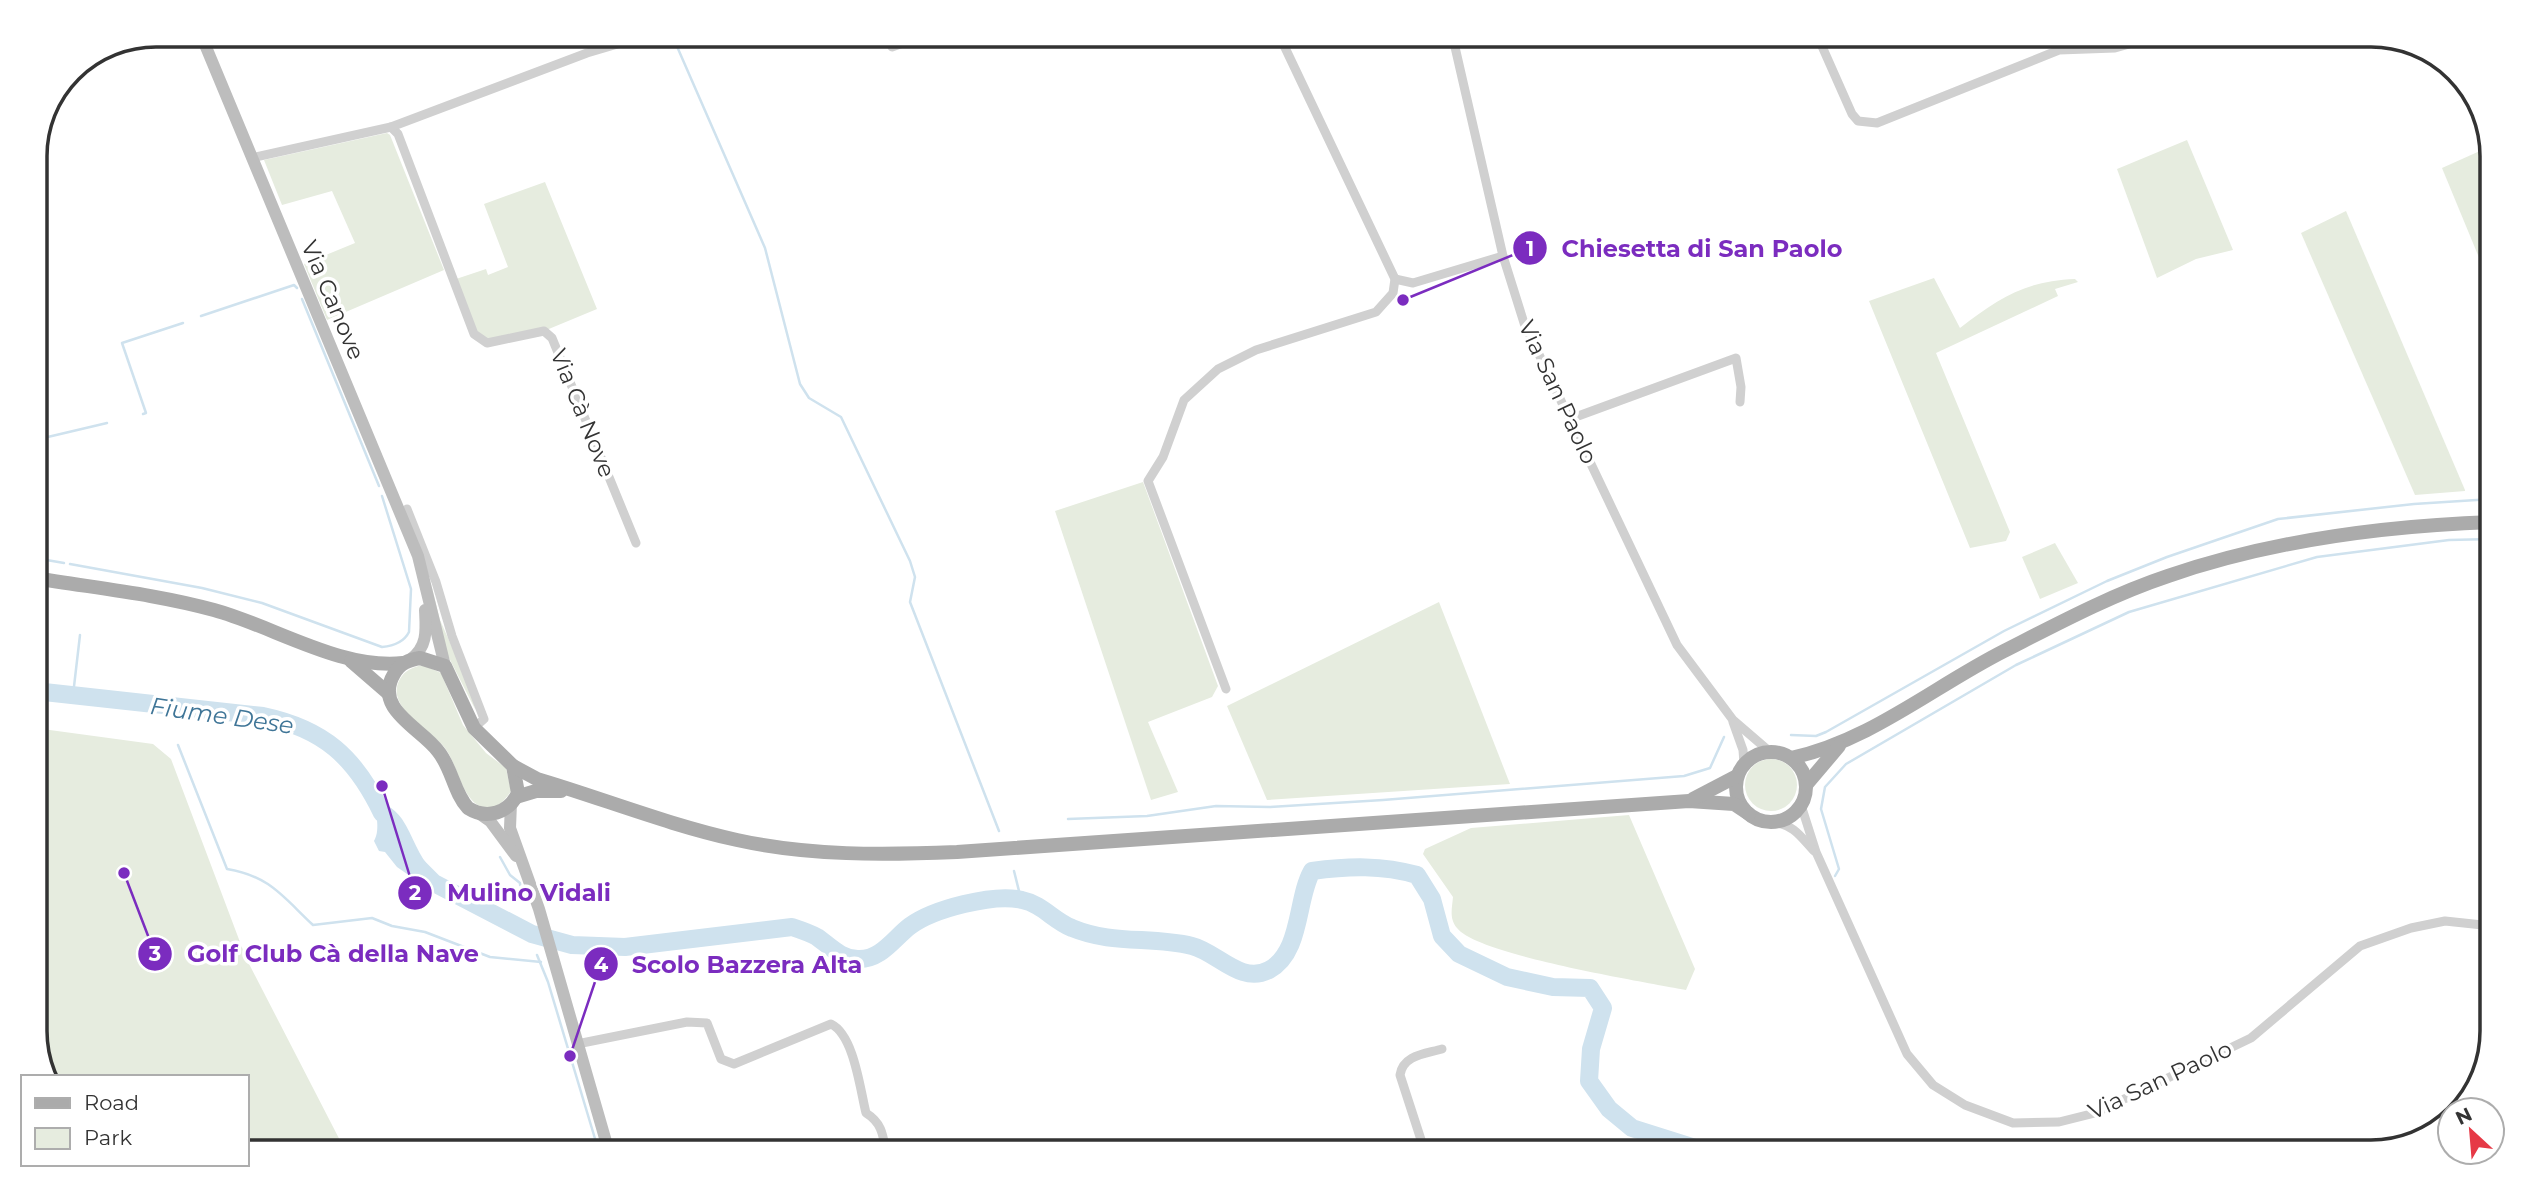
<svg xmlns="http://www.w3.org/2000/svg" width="2527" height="1187" font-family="Montserrat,sans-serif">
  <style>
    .green { fill: #e6ecdf }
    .water { fill: #cfe2ee }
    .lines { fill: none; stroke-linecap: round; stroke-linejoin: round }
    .stream { stroke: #cfe2ee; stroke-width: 2.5 }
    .river { stroke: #cfe2ee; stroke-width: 18 }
    .street { stroke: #d0d0d0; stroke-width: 9 }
    .secondary { stroke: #bdbdbd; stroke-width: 12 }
    .primary { stroke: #ababab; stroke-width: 14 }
    .labels { text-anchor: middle; stroke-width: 7; stroke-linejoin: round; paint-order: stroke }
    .street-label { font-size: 23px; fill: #333; stroke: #fff }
    .water-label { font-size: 24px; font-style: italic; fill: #3f7597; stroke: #fff }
    .rim { fill: none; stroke: #333; stroke-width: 3.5 }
    .leader { fill: none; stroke: #7b2cbf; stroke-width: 2.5 }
    .callout-dot { fill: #7b2cbf; stroke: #fff; stroke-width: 2.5 }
    .mark-label { font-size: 21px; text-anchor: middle; font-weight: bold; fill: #fff }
    .callout-label { font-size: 24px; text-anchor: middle; font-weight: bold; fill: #7b2cbf; stroke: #fff; stroke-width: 7; stroke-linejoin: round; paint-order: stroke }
  </style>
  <rect width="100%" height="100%" fill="#fff"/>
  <g class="green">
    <polygon points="387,133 390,135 444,270 327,320 304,264 355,243 332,191 282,205 264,160"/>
    <polygon points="2187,140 2233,250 2196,259 2157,278 2117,169"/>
    <polygon points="2491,146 2492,149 2492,289 2442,168"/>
    <polygon points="545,182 597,309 544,331 480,341 453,280 486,269 488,275 508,267 484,204"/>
    <polygon points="2346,211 2465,490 2465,491 2415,495 2301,233"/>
    <path d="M1934,278l26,50c39,-30 65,-47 115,-49l3,3 -23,7 3,7 -122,57 74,179 -4,9 -36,7 -101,-247z"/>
    <polygon points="1143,482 1218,686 1212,697 1148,722 1178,792 1151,800 1055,511"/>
    <polygon points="2055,543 2078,583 2040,599 2022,557"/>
    <polygon points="429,576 440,620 472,692 475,709 446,652"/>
    <polygon points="1439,602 1510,784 1267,800 1227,706"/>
    <path d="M423,665l18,8 22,52 23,28 20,15 5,23c-7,11 -17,21 -31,15 -17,-7 -23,-40 -33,-55 -13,-21 -64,-43 -47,-72 5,-9 13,-12 23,-14z"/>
    <polygon points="35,728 153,744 171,759 246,958 346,1152 247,1152 247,1077 48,1077 35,1039"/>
    <circle cx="1771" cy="785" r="26"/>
    <path d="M1629,815l66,154 -9,21c-40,-8 -209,-35 -229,-62 -8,-10 -5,-19 -4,-31l-30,-43 2,-5 46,-21z"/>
  </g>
  <path class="water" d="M376,792c6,13 18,15 26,27 12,18 15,36 31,52l-10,14 -26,-18 -12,-15 -6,-1 -5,-10c7,-11 2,-34 -4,-45z"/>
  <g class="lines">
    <g class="stream">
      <polyline points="672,35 765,248 800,384 809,398 841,417 910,561 915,577 910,602 999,831"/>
      <polyline points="302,299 379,486"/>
      <polyline points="201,316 294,285 297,288"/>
      <polyline points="143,414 146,413 122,343 183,323"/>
      <polyline points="35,440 107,423"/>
      <polyline points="35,558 64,563"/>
      <path d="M70,564l132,24 60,15 120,44c11,-1 22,-5 27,-15l2,-43 -29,-93"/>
      <polyline points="73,695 80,635"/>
      <polyline points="1791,735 1816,736 1826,732 2004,631 2107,581 2167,557 2278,519 2414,504 2492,499"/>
      <path d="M178,745l49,124c43,7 56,28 86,56l59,-7 20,8 33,6 65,25 51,5"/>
      <polyline points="1068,819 1147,816 1216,806 1270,807 1383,800 1684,776 1710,768 1724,737"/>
      <polyline points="500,857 510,875 520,883 521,897"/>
      <polyline points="1014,871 1021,899"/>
      <polyline points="1835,876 1839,869 1821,809 1825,787 1846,764 2016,665 2129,612 2317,557 2449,540 2492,539"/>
      <polyline points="537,955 548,982 599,1152"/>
    </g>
    <g class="river">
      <path d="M35,691l228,25c61,13 92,41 119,97"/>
      <path d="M414,863l20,20 98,51 40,11 53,2 167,-20c9,3 18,6 25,10 13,9 24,22 41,22 23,1 36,-21 52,-33 23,-17 84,-33 112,-26 20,4 32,21 50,28 41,17 79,8 120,18 25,6 49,39 77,24 33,-18 27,-71 43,-99 37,-5 70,-6 105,4l15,24 10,37 17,18 48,23 46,10 37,1 13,20 -12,41 -2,32 20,28 23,19 76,24"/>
    </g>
    <g class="street">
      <polyline points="1456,35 1455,47 1503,256 1524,323 1677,645 1733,720 1769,751"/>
      <polyline points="1817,35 1852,114 1858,121 1877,123 2059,50 2115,48 2161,35"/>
      <polyline points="892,47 925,35"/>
      <polyline points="391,127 398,134 474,334 487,343 544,331 552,338 636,543"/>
      <polyline points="251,158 391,127 587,53 648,35"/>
      <polyline points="1395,279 1413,283 1503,256"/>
      <polyline points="1570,419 1736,358 1741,387 1740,402"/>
      <polyline points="407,509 436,582 452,636 484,719 474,728"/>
      <polyline points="1226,689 1148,481 1163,457 1184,400 1218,369 1256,350 1376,312 1393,293 1395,279 1279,35"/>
      <polyline points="1733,722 1743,750 1744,764"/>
      <polyline points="1801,805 1816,852 1907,1054 1933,1085 1965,1105 2013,1123 2059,1122 2095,1113 2251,1038 2360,946 2411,928 2445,921 2492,926"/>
      <path d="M1774,822c20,3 27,15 40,29"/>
      <path d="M577,1044l110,-22 20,1 14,36 13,5 97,-40c23,11 29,65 35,89 16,10 17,22 20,39"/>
      <path d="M1425,1152l-25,-77c3,-20 25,-21 42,-26"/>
    </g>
    <g class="secondary">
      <polyline points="201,35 418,556 445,666"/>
      <path d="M411,659c17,-13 15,-29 14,-49"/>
      <polyline points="511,803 510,828 539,909 609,1152"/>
      <polyline points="480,814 490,821 516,856"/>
    </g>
    <g class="primary">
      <path d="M35,578c60,10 121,16 179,32 59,16 127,60 189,53"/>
      <path d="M420,658l25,8 29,62 39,38 5,27c-9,20 -31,27 -50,15 -14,-15 -16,-40 -30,-57 -17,-23 -65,-42 -44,-77 6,-11 15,-14 26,-16z"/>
      <polyline points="351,661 388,693"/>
      <circle cx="1771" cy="787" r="35"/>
      <path d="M1791,758c79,-17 142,-71 213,-107 53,-27 107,-56 164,-75 104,-36 214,-50 324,-54"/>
      <path d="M513,766l24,13c67,20 132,46 200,61 72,16 147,15 220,12l732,-51 45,3 15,10"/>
      <polyline points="1806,785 1839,746"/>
      <polyline points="516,797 536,791 561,791"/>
      <polyline points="1693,799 1737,776"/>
    </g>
  </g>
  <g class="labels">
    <g class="street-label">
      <text transform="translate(333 300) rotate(67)" y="8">Via Canove</text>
      <text transform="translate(1558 392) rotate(65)" y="8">Via San Paolo</text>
      <text transform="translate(583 413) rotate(68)" y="8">Via Cà Nove</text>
      <text transform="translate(2160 1080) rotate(-25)" y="8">Via San Paolo</text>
    </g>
    <g class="water-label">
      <text transform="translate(222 716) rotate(8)" y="8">Fiume Dese</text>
    </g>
  </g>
  <path d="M0 0H2527V1187H0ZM156 47H2371A109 109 0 0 1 2480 156V1031A109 109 0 0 1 2371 1140H156A109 109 0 0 1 47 1031V156A109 109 0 0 1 156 47Z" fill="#fff" fill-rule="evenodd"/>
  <path class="rim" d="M156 47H2371A109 109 0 0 1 2480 156V1031A109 109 0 0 1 2371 1140H156A109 109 0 0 1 47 1031V156A109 109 0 0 1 156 47Z"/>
  <path class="leader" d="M1403 300L1530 248M382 786L415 893M124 873L155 954M570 1056L601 964"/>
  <g class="callout-dot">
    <circle cx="1403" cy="300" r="7"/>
    <circle cx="382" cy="786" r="7"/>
    <circle cx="124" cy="873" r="7"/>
    <circle cx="570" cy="1056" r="7"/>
    <circle cx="1530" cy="248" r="18"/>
    <circle cx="415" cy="893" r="18"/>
    <circle cx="155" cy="954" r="18"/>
    <circle cx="601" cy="964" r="18"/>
  </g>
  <g class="mark-label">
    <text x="1530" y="256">1</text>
    <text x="415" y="900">2</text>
    <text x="155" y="961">3</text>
    <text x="601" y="972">4</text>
  </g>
  <g class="callout-label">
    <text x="1702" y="257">Chiesetta di San Paolo</text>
    <text x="529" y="901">Mulino Vidali</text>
    <text x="333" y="962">Golf Club Cà della Nave</text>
    <text x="747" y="973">Scolo Bazzera Alta</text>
  </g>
  <rect x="21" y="1075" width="228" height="91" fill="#ffffff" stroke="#adadad" stroke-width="2"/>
  <rect x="35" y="1098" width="35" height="10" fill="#ababab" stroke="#adadad" stroke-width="2"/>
  <text x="84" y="1110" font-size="21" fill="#333333">Road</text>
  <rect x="35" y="1128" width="35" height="21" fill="#e6ecdf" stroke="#adadad" stroke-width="2"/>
  <text x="84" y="1145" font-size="21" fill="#333333">Park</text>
  <g transform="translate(2471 1131) rotate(334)"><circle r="33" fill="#ffffff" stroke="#adadad" stroke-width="2"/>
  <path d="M0-5L12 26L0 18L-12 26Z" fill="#e63946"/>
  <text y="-10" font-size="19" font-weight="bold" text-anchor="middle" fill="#333333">N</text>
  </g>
</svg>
